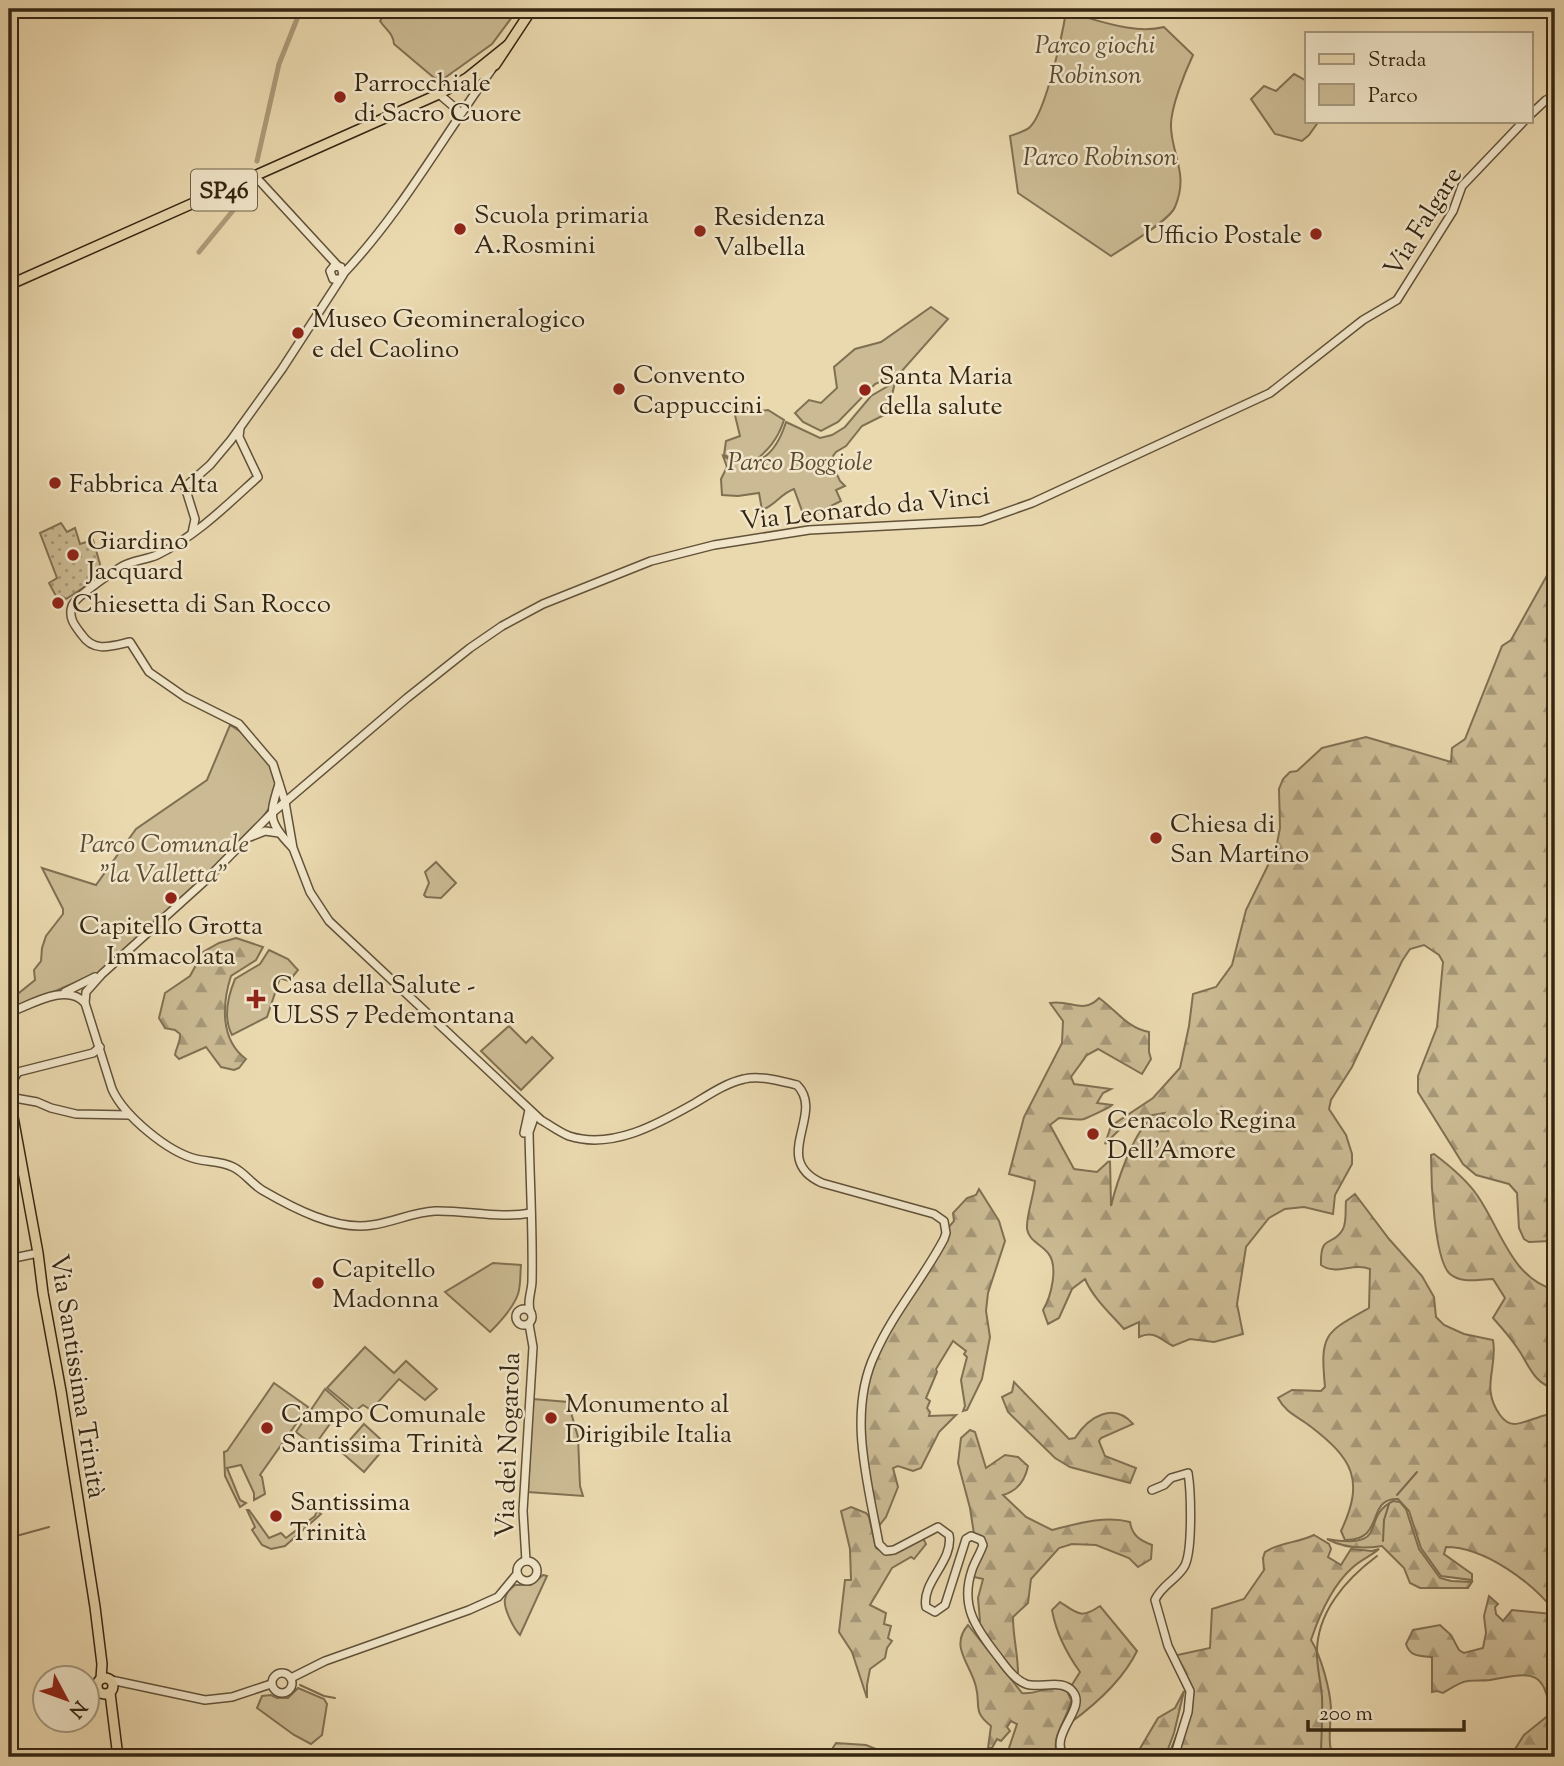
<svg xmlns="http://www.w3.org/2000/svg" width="1564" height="1766" font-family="'Sorts Mill Goudy',serif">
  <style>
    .forest { fill: url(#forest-firs); stroke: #807052; stroke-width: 2 }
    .park { fill: #cbba93; stroke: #807052; stroke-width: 2 }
    .garden { fill: url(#garden-dots); stroke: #807052; stroke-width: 2 }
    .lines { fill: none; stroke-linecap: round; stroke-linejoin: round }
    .stream { stroke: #7c6c50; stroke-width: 2 }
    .canal { stroke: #ac9b79; stroke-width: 5 }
    .minor-casing { stroke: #625239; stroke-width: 10 }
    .major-casing { stroke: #352612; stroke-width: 12 }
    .minor { stroke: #f1e6ca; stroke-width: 7 }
    .major { stroke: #ead8ae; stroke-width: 9 }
    .poi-dot { fill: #8f2418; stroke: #f1e6ca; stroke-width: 2.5 }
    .labels { text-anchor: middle; stroke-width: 5; stroke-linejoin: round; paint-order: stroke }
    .shield { fill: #f1e6ca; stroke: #6d6049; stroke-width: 2 }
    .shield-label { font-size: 24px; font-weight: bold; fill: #352612 }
    .park-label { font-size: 26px; font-style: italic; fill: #5a4b32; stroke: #f1e6ca }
    .poi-label { font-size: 26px; fill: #352612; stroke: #f1e6ca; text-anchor: start }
    .street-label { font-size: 26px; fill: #352612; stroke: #f1e6ca }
  </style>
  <defs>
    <pattern id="forest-firs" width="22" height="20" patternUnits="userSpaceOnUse" patternTransform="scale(1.75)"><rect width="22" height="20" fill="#cbba93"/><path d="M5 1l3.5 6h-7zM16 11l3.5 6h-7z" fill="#a69777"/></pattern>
    <pattern id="garden-dots" width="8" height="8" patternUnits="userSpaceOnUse" patternTransform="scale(1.75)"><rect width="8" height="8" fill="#cbba93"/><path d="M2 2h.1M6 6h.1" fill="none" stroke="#a69777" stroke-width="1.8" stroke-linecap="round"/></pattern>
  </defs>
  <rect width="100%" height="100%" fill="#ead8ae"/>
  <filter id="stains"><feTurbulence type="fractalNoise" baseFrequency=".00286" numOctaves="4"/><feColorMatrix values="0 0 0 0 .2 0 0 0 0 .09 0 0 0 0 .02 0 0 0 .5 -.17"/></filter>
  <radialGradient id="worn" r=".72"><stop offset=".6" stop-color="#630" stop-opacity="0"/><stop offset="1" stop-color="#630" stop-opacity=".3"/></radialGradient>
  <g class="forest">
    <path d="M1550,570l5,9v665l-4,-3 -22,1 -5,-3 -5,-11 -2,-35 -8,-9 -33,-9 -13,-11 -45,-72v-16l19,-49 6,-65 -4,-7 -15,-10 -14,4 -8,12 -50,106 -21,33 -2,9 17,26 6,19v10l-17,31 -2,19 -29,-7 -19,2 -16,9 -23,29 -9,57 6,30 -29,8 -24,-3 -17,7c-13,-7 -19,-16 -34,-9v-15l-15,7c-14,-16 -31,-31 -39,-50l-13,10 -13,29 -11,6 -5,-14c8,-13 16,-44 5,-57 -7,-9 -19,-12 -21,-24 -1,-13 7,-34 8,-48l-26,-7 15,-57 38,-74 1,-22 -13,-18c20,-4 33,12 49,-5 17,12 28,30 50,34v20l2,7 -9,15 -44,-25 -11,6 -16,22 3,7 37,5 -8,4 -6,10 15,2c-3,3 -23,12 -28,14 -6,2 -18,-1 -25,-1l-9,7 24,44 23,3 13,-12 1,46c5,-21 22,-73 39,-86 4,-3 11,-4 14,-7l-22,4 -17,7 -20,20 6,-18 42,-28 27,-30 9,-42 4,-32 23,-7 16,-22 14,-55 30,-61 4,-21 -1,-39 4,-10 7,-7 7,-1 25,-23 44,-11 85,25 1,-14 13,-9 37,-93 9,-6z"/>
    <path d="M236,938l27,9 -7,13 -25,16c-9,28 -11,64 15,83l-7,9 -5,2 -13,-3 -15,-20 -27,12 -4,-4c1,-8 6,-13 5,-21l-5,-4 -10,-2 -6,-10 6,-25 25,-17 13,-24 16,-9z"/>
    <path d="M1434,1154c16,12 32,25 43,41 24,34 34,83 78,95v98c-21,-3 -27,-25 -37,-39 -7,-11 -16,-21 -25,-31l12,-20 -12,-19c-15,0 -31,5 -43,-5 -16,-14 -19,-95 -19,-119z"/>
    <polygon points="979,1189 999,1221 1005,1241 988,1293 986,1311 990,1337 982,1379 967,1410 963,1411 965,1406 961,1380 967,1357 964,1354 966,1351 953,1341 936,1369 937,1372 926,1398 930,1401 927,1408 930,1412 929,1416 956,1415 939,1432 921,1468 913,1471 898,1466 893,1468 898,1487 886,1517 878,1527 864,1448 863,1392 880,1347 948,1228 954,1221 953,1213 967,1198 976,1195"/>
    <path d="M1355,1194l34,45 33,37 12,21 2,20 8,8 20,9 29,6c5,29 -13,47 7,75 3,4 8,9 14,9 9,0 23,-7 32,-9l9,6v191c-22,-29 -70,-65 -109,-65l-2,7 28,20v6l-31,-4 -20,-28 -12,-37 -11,-12c-33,-1 -12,42 -53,41l-4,-9c24,-51 12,-72 -31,-105 -13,-10 -24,-13 -32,-28l14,-8 29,1 4,-4c-5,-53 -1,-54 44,-79l1,-39c-17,-7 -34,7 -49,-4 -1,-33 12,-17 22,-36 4,-8 2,-19 3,-28z"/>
    <path d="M1014,1382l55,57 6,-1c14,-22 39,-36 58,-14l-32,14 -2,3 6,15 31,12 -6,15 -60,-16 -15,-9 -47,-46 -6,-15 10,-5z"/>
    <path d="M970,1430l5,2 11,36 19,-13 13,2 10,9c-3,15 -11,25 -25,29l23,22 26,13c24,-6 53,-15 78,-8 2,13 9,18 22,23l-1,14 -13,8 -9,-9 -33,-13 -24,-1 -13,4 -28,31 -3,24 -15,14c0,22 6,41 5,62l-48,-57 10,-1 -2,-23 5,-19 -13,-3 13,-25 -9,-17 -4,-26 -12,-45 3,-25z"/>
    <path d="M1393,1501l7,1 6,7 13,40 21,29 11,3 21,1 -4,6h-48l-10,-5 -6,-15 -22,-22c-18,3 -38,2 -55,-7 65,11 32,-21 66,-38z"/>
    <path d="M851,1507l15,6 3,4 7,31c13,10 34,-4 47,-10l3,6 -12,15 -3,-2 -19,11 -22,37 16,8 -2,11 7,2 -3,12 4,3 -5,7 -2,10 -15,11 -3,16v13l-15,-46 -13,-20 6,-52h6l-1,-31 -9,-38z"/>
    <path d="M1314,1535l15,9 2,5 -3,8 13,8 10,-16 21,2 7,-2c-8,7 -19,11 -27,19 -19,17 -33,48 -41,72 10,16 19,49 20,68 0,16 -4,34 2,49h-165l9,-23 6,-9 5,-37 -15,-32 37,-8 2,-39 32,-10 20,-29 -1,-12 2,-6c15,-10 33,-9 49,-17z"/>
    <path d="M1489,1596l9,8 -3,3 1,7 7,7 9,-11 40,4 3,7 -5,18 5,8v110h-45l14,-22 26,-21c-5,-47 -21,-41 -60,-34 -8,1 -15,0 -22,1 -9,1 -18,8 -25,12l-6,-2 -5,1v-35c-12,-1 -22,0 -26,-13l7,-14 27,-5 11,10 8,15 5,3 19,-5 3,-15 -2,-17z"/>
    <path d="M1060,1602c18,12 21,17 40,4l37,45c-14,29 -41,53 -67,72l4,-14 -4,-21 10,-16c-13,-18 -24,-40 -28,-62z"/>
    <path d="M968,1625l54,68c17,2 28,-10 45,-2l4,9c-3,20 -22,36 -13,57h-52l11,-33 -6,-3 -4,6 3,4 -9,10 -4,-2 -5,9h-4l3,-22c-19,-15 -10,-20 -15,-39 -5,-23 -27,-40 -8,-62z"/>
    <polygon points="1184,1691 1174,1733 1165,1757 1135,1757 1158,1718 1175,1708"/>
    <polygon points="836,1743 866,1745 896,1757 827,1757"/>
  </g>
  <g class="park">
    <path d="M376,9h142l-26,35 -53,38 -45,-38c-1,-11 -8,-14 -14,-23l2,-3z"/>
    <path d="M1066,12c30,7 67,23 98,15l29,28c-8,17 -23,54 -22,72 1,29 18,47 4,80 -6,14 -50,40 -64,49l-93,-63 -8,-57c6,-2 16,-5 20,-9 16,-16 32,-91 36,-115z"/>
    <polygon points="1294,74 1307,81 1307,121 1319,121 1309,135 1302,141 1275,134 1251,99 1264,86 1276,91"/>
    <polygon points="931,307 948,319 901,372 875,384 838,422 821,431 803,422 795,413 809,400 821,403 837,388 834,367 855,349 881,342"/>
    <path d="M895,382l-7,31 -26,13 -16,20 -10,6 -6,8 10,21 5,5 -9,4 5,11 -36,18 -11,-30c-14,5 -18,16 -32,21l-3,-17 -21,3 -16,-1 -1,-16 6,-12 -4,-11c33,18 53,-2 63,-34l34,16 12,-3 13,-8 26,-31z"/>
    <path d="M733,407h13l5,5 17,-2 16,10c-6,19 -16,31 -32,43l-15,-2 -13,-6 2,-14 14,-5z"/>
    <polygon points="230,725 249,737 272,767 277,782 270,807 260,821 210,871 102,971 9,1011 9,1001 35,980 34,970 41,961 42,948 46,936 63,914 63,909 42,868 96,885 136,829 207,780"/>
    <polygon points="436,862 456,883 441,898 426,897 424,895 429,883 425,872"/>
    <path d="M269,950l19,9 10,11 -9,11 -9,-3 -13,39 -35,18c-9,-17 -4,-39 3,-56l25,-15z"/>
    <polygon points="509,1026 526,1043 532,1037 553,1058 521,1090 481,1051"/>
    <path d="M493,1263l28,2c-1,9 0,20 -3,29 -4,12 -19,29 -28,38l-45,-40z"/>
    <polygon points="365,1347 394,1373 406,1361 437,1389 425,1400 399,1379 371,1410 363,1405 355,1411 327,1388"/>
    <polygon points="274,1383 308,1407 260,1475 262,1477 265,1494 254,1500 254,1493 241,1465 227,1468 240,1500 246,1503 240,1507 225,1476 224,1452 227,1451"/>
    <polygon points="325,1389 348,1409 344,1414 340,1410 314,1446 296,1432"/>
    <polygon points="533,1399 568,1402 578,1437 580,1486 583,1496 528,1492"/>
    <polygon points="364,1424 387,1445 364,1472 340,1451"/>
    <polygon points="247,1510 249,1510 269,1538 281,1533 286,1538 315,1516 317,1510 321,1514 285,1546 271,1549 262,1545 252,1530 255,1527"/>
    <path d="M543,1575l4,1 -27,59c-6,-6 -17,-27 -15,-36 1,-7 5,-10 10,-14h16z"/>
    <polygon points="298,1688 324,1699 327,1704 322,1735 311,1744 294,1735 257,1708 262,1696 271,1695 277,1698 288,1698"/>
  </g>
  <polygon class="garden" points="61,523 67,532 75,528 80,544 93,540 100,564 98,569 101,576 66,599 61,596 57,598 49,583 57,578 40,533"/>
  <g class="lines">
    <g class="stream">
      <polyline points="1397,1495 1417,1472"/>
      <polyline points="9,1538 49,1527"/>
      <polyline points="1383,1541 1384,1520 1389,1504"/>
      <polyline points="300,1685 324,1696 335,1698"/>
      <path d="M1321,1757c0,-20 2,-40 1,-60 -1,-14 -5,-29 -5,-43 -1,-41 29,-75 60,-98"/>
    </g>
    <g class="canal">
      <polyline points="257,161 279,64 301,9"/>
      <polyline points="199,252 254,185"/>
    </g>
    <g class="minor-casing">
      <g id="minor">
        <polyline points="439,94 461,113"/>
        <polyline points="1531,114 1546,100 1555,96"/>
        <polyline points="255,176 338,266"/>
        <path d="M343,274c58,-61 100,-137 149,-205"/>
        <path d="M240,428l-1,9 19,40c-32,29 -62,59 -101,78 -11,5 -25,5 -36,12 -10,6 -46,30 -49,39 -4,12 3,20 10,29 12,18 30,11 48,7l19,30 36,25 54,27 34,40 12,38 8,46 17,44 19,29 212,199c9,5 18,12 28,16 43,14 89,-12 126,-33 15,-9 31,-20 49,-24 16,-4 36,2 53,6 29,29 -28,74 25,98l112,31 10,7 2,12 -2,6c-21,40 -51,74 -69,115 -28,59 -7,129 4,190l7,7 8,-1 44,-23 11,8c5,26 -28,47 -23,72l9,5 10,-7 21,-66 5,-3 10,4 2,5c-3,9 -8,16 -11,25 -12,35 3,57 24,84 8,10 17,25 30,30 14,5 37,-6 47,8 14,17 -25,42 -9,65"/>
        <polyline points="192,533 195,519 185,487 210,465 231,440 282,369 343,275 341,267 334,266 330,271 333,279 339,279"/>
        <path d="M279,784c-10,32 -11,38 13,63"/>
        <polyline points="250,837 265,831 279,833"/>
        <polyline points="65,992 95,977"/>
        <polyline points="85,1003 86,992 102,974 206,880 271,814 407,698 470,648 502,626 543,604 651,561 714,545 809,530 981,521 1032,503 1270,393 1363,320 1397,300 1453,211 1462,186 1524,121"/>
        <path d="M9,1013c21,-8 58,-31 76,-10l27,86c12,27 56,63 84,70 12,3 25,2 37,8 11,5 19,17 29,23 31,18 74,41 110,35 22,-3 41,-13 63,-14 31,-1 65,8 96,2"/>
        <polyline points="9,1071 18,1072 93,1053 100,1047"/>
        <polyline points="9,1087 18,1072"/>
        <polyline points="9,1097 37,1102 51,1108 76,1114 130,1115"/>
        <polyline points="524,1133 529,1110"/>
        <polyline points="9,1259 38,1253"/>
        <circle cx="524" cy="1317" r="8"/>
        <path d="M531,1313c-5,-10 1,-22 1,-32 1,-50 -2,-99 -3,-149l6,-17"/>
        <path d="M1152,1490l12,-5 7,-7 17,-5c3,18 5,80 -4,94 -8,13 -23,19 -29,33l13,46 22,45 -2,21 -14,45"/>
        <polyline points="526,1561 523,1511 533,1347 529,1324"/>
        <circle cx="527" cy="1571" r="10"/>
        <circle cx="282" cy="1683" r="10"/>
        <polyline points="291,1678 325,1661 469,1610 498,1597 517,1574"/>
        <polyline points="111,1680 205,1700 232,1697 271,1684"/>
      </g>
    </g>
    <g class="major-casing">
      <g id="major">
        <polyline points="473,78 495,65 532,9"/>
        <polyline points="9,285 439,94 467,78 508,45"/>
        <polyline points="9,1095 38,1253 43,1293 61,1391 95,1607 102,1664 101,1679"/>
        <circle cx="105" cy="1686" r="8"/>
        <polyline points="110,1693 118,1757"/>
      </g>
    </g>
    <use href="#minor" class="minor"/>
    <use href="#major" class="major"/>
  </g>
  <g class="poi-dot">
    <circle cx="340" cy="97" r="7"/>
    <circle cx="460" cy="229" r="7"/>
    <circle cx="700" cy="231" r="7"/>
    <circle cx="1316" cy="234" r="7"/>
    <circle cx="298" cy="333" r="7"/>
    <circle cx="619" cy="389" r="7"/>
    <circle cx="865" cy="390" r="7"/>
    <circle cx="55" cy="483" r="7"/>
    <circle cx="73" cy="555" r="7"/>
    <circle cx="58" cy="603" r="7"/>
    <circle cx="1156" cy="838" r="7"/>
    <circle cx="171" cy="898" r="7"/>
    <path d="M252.5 988.5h7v7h7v7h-7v7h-7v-7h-7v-7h7z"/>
    <circle cx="1093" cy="1134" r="7"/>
    <circle cx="318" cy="1283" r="7"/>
    <circle cx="551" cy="1418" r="7"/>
    <circle cx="267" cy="1428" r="7"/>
    <circle cx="276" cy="1516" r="7"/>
  </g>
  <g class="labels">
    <rect class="shield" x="191" y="169.5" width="66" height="41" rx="5"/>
    <g class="shield-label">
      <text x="224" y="198">SP46</text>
    </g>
    <g class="park-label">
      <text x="1095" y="53">Parco giochi<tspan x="1095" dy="30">Robinson</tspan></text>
      <text x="1100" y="165">Parco Robinson</text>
      <text x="800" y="470">Parco Boggiole</text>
      <text x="164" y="852">Parco Comunale<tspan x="164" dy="30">"la Valletta"</tspan></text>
    </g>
    <g class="poi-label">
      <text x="354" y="91">Parrocchiale<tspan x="354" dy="30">di Sacro Cuore</tspan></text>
      <text x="474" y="223">Scuola primaria<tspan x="474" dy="30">A.Rosmini</tspan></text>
      <text x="714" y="225">Residenza<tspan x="714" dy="30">Valbella</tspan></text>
      <text x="1302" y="243" text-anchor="end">Ufficio Postale</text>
      <text x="312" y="327">Museo Geomineralogico<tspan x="312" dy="30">e del Caolino</tspan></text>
      <text x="633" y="383">Convento<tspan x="633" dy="30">Cappuccini</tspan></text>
      <text x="879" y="384">Santa Maria<tspan x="879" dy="30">della salute</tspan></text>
      <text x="69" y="492">Fabbrica Alta</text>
      <text x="87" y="549">Giardino<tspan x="87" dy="30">Jacquard</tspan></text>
      <text x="72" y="612">Chiesetta di San Rocco</text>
      <text x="1170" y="832">Chiesa di<tspan x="1170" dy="30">San Martino</tspan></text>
      <text x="171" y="934" text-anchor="middle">Capitello Grotta<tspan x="171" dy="30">Immacolata</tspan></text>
      <text x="272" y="993">Casa della Salute -<tspan x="272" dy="30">ULSS 7 Pedemontana</tspan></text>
      <text x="1107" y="1128">Cenacolo Regina<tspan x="1107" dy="30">Dell'Amore</tspan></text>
      <text x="332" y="1277">Capitello<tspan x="332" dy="30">Madonna</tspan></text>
      <text x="565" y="1412">Monumento al<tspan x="565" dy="30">Dirigibile Italia</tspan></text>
      <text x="281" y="1422">Campo Comunale<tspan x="281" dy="30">Santissima Trinità</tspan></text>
      <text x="290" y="1510">Santissima<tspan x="290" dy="30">Trinità</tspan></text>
    </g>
    <g class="street-label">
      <text transform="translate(1422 221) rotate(-58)" y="9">Via Falgare</text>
      <text transform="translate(865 507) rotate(-6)" y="9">Via Leonardo da Vinci</text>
      <text transform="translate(79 1376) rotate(81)" y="9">Via Santissima Trinità</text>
      <text transform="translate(507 1445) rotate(-88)" y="9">Via dei Nogarola</text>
    </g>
  </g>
  <rect width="1564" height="1766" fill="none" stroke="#ead8ae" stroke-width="35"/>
  <rect x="10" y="10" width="1543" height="1745" fill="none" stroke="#352612" stroke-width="3.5"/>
  <rect x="18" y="18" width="1529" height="1731" fill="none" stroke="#352612" stroke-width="2"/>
  <rect x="1305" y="32" width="228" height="91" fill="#f1e6ca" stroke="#a69980" stroke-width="2"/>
  <rect x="1319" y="54" width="35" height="10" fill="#ead8ae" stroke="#a69980" stroke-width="2"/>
  <text x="1368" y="66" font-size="21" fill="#352612">Strada</text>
  <rect x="1319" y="84" width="35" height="21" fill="#cbba93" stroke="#a69980" stroke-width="2"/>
  <text x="1368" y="102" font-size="21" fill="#352612">Parco</text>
  <g transform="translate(66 1699) rotate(131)"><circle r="33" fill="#f1e6ca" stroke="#a69980" stroke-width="2"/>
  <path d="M0-5L12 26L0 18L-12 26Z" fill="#8f2418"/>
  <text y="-10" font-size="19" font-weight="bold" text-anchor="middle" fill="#352612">N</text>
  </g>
  <path d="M1308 1720v10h156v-10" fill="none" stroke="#352612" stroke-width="3.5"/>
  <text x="1319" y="1720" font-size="21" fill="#352612" stroke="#f1e6ca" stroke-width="5" paint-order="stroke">200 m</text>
  <rect width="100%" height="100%" filter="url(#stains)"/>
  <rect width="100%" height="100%" fill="url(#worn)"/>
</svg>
